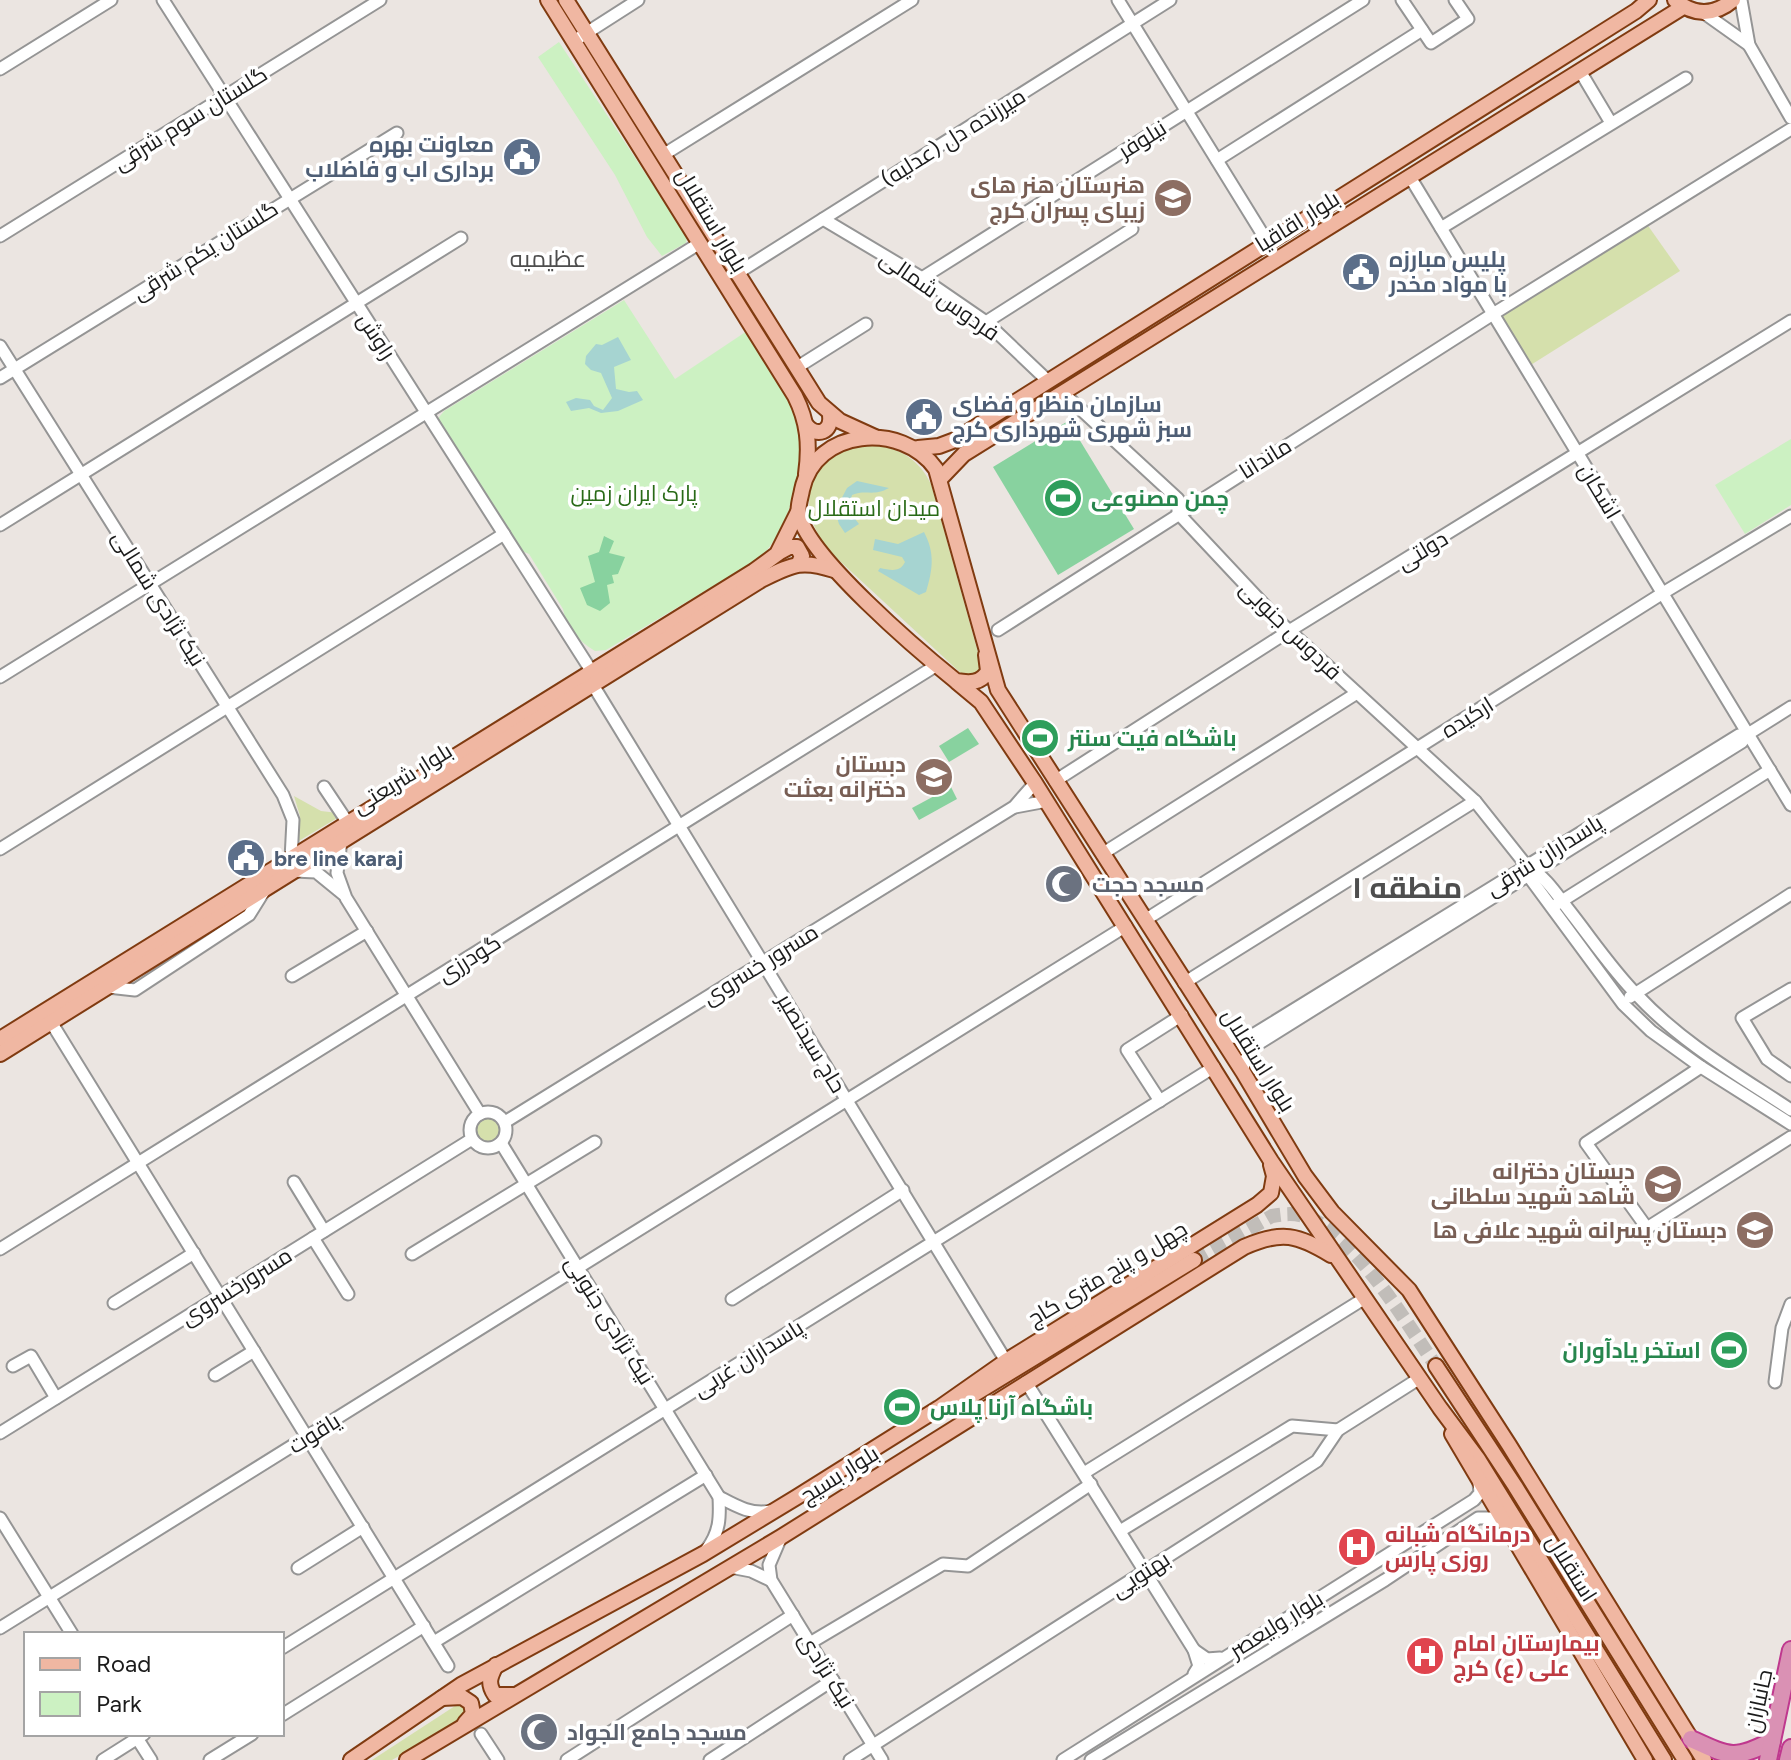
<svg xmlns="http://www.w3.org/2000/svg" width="1791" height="1760" font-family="Figtree,Cairo,sans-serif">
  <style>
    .grass { fill: #d5e0ac }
    .park { fill: #ccf1c2 }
    .pitch { fill: #88d29f }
    .water { fill: #a6d4d1 }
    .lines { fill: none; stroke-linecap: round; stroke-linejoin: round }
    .major-tunnel { stroke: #c1bdb9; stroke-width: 14; stroke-dasharray: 14 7; stroke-linecap: butt }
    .minor-casing { stroke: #959595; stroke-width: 15 }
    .major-casing { stroke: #803b11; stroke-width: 18 }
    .highway-casing { stroke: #bf388e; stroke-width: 20 }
    .minor { stroke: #fff; stroke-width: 11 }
    .major { stroke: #f0b7a2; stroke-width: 14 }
    .highway { stroke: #da91b4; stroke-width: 16 }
    .labels { text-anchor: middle; stroke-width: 7; stroke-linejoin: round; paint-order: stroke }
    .street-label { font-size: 22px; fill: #1b1b1b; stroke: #fff }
    .service-label { font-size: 22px; font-weight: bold; fill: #4e5e75; stroke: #fff; text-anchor: start }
    .education-label { font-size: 22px; font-weight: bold; fill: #785e54; stroke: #fff; text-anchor: end }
    .park-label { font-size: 22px; fill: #296a17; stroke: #fff }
    .leisure-label { font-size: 22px; font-weight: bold; fill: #27864d; stroke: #fff; text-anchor: start }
    .worship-label { font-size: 22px; font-weight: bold; fill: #5b616d; stroke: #fff; text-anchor: start }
    .health-label { font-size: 22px; font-weight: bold; fill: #be3a42; stroke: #fff; text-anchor: start }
    .neighbourhood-label { font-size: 24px; fill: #4e4e4e; stroke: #fff }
    .district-label { font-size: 30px; font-weight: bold; fill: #4e4e4e; stroke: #fff }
  </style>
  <rect width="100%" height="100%" fill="#ebe5e1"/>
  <g class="grass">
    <polygon points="1644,220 1680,271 1526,368 1493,314"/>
    <path d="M875,445c27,4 44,15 56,39l51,183v7l-18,2 -122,-113c-9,-9 -18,-17 -24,-29 -25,-48 6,-88 57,-89z"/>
    <polygon points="294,796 321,811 338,813 339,817 297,842 300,816"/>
    <circle cx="488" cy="1130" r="17"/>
    <polygon points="458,1704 463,1704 468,1710 459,1721 392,1760 372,1760"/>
  </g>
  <g class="park">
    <polygon points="559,42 687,237 686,243 662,256 647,237 615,175 538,57"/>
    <path d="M624,300l51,79 72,-48c15,24 35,49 47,74 19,42 -2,122 -34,153l-154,92 -11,1c-17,-10 -29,-24 -32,-42l-34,-55 -16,-7 -77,-126 8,-10z"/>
    <polygon points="1791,439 1791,505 1745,534 1715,485"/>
  </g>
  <g class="pitch">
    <polygon points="1068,421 1134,529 1058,575 993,467"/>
    <polygon points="604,536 614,541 609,553 625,557 618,574 612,575 614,583 607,585 610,603 600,611 587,605 580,588 595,582 588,556 599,552"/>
    <polygon points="968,728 979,744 949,762 939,746"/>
    <polygon points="951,787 957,799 919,820 912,808"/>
  </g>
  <g class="water">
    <polygon points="618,337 631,360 614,367 616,389 629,392 637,391 643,400 618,411 601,413 589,408 571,411 566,402 576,398 590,400 594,406 603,410 612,398 601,373 591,370 585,364 586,356 596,344 602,345"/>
    <path d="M857,481l32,7c-16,9 -23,1 -37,7l-4,15 11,14 -14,9 -6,-9 -4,-13 12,-23z"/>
    <path d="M924,532c11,21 9,37 2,60l-7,3 -41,-24 2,-3c10,2 20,5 25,-6l-3,-5 -29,-7 2,-11 23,5z"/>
  </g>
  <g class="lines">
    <path class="major-tunnel" d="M1194,1260l78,-44c11,-2 21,-3 32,0 48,15 103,108 132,150"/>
    <g class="minor-casing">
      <g id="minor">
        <polyline points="163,0 592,672"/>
        <polyline points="1118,0 1268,243"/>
        <polyline points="1402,0 1431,43 1468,19 1455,0"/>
        <polyline points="1741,0 1749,45 1791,118"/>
        <polyline points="1704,13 1749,45"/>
        <polyline points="574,41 638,0"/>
        <polyline points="0,69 111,0"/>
        <polyline points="1580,71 1611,123"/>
        <polyline points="663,155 912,0"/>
        <polyline points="1217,160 1422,30"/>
        <polyline points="1410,177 1791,805"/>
        <polyline points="823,219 922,278 986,322 1048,381"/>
        <polyline points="1441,228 1686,78"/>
        <polyline points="0,236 380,0"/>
        <polyline points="736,274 1170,0"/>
        <polyline points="922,278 1363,0"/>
        <polyline points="986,322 1132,229"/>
        <polyline points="0,346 283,795 293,820 291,859"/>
        <polyline points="796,368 866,324"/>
        <polyline points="0,378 397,133"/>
        <path d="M1063,393l115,106v14l104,111 193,177 51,64c18,10 30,28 42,44 23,29 44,61 70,87 44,47 100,79 153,114"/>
        <polyline points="0,525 461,238"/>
        <polyline points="998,630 1493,314 1791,129"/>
        <polyline points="0,677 700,243"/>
        <polyline points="593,685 1006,1361"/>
        <polyline points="1055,781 1289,631 1791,321"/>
        <polyline points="324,787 348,823"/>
        <polyline points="1015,807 1047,801"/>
        <polyline points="341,841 337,873 346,898 480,1114"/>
        <polyline points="0,849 504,534"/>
        <polyline points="1102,854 1357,693"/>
        <polyline points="294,871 316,872 343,894"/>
        <polyline points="1527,874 1623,1004 1651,1031 1701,1067 1791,1124"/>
        <polyline points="1557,904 1770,770"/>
        <polyline points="1145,920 1663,593 1791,516"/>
        <polyline points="292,976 367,931"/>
        <polyline points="1184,983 1475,801"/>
        <polyline points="108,987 135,990 249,915 264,891"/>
        <polyline points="1791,989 1742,1018 1767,1059 1791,1076"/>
        <polyline points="1630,997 1791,894"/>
        <polyline points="51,1022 448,1666"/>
        <polyline points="1216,1031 1229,1037 1248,1038 1739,735 1748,734 1791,707"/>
        <polyline points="1701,1067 1586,1143 1647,1228 1791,1137"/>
        <polyline points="1243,1072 1244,1062 1253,1047 1742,742 1748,734"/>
        <polyline points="1160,1101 1127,1050 1182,1015"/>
        <circle cx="488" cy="1130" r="18"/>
        <polyline points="505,1122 1014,807 1035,783"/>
        <path d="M501,1143l218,354c1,20 1,35 -12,52"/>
        <polyline points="294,1182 324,1231"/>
        <polyline points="313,1238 348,1294"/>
        <polyline points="0,1249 937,665"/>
        <polyline points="412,1254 595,1142"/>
        <polyline points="732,1299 903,1190"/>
        <polyline points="114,1303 194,1253"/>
        <polyline points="13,1366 31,1356 56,1398"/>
        <polyline points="215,1375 254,1351"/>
        <polyline points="1026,1382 1194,1650"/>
        <polyline points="1775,1382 1782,1328 1791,1304"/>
        <polyline points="0,1433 472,1139"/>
        <polyline points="1084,1473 1365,1298"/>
        <path d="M719,1497c17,9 32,18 52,14"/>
        <polyline points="0,1518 72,1634"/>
        <polyline points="1120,1531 1292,1426 1338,1430"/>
        <polyline points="781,1537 769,1565 771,1580 882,1760"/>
        <polyline points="730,1567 751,1571 770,1580"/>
        <polyline points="298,1568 363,1527"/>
        <polyline points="0,1628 1126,926"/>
        <polyline points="434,1642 706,1475"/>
        <polyline points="810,1643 943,1564 968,1566 1091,1484"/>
        <polyline points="282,1648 1214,1067"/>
        <polyline points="1194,1674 1199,1666 1194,1650 1207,1659 1220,1658"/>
        <polyline points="282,1715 424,1626"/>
        <polyline points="481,1734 498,1760"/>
        <polyline points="135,1735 151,1760"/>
        <polyline points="103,1760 144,1734"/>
        <polyline points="210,1760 252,1734"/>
        <polyline points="567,1760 793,1615"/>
        <polyline points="710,1760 833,1680"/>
        <polyline points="850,1760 1317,1461 1338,1430 1420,1378"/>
        <polyline points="1063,1760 1474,1500 1480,1493 1479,1483"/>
        <polyline points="1091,1760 1385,1580 1478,1518 1499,1518 1504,1523"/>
      </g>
    </g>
    <g class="major-casing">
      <g id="major">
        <path d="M548,0l247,396c13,26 15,49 11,78"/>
        <polyline points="566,0 819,403 840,421 875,437"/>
        <path d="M1675,0c19,16 39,16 58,0"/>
        <path d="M806,425c11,13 26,7 24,-10"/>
        <polyline points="918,448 939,446 955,440 1636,11 1649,0"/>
        <polyline points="940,479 964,454 1683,7"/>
        <polyline points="778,553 789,547 797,547 802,556 799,563"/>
        <path d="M986,655l2,16c-7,13 -19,12 -32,10 -36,-29 -149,-125 -157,-167 -2,-7 2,-17 3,-24 13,-62 100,-69 134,-21l62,221 245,382 62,104 27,36 77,78 100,155 195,315"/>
        <polyline points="957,682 981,702 1035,783 1271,1161 1440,1408 1478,1459 1664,1760"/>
        <polyline points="0,1039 754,571 777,554 798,512"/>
        <path d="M0,1054l761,-474c31,-15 39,-21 73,-10"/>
        <polyline points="1436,1366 1515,1486 1685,1760"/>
        <polyline points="955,1406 1194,1260"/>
        <polyline points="1452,1434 1645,1760"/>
        <path d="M496,1665c-6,12 -9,18 -1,30h18"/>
        <polyline points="442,1698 462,1697 471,1703 473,1714 465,1723"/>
        <polyline points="351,1760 461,1685 703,1554 797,1497 939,1408 1006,1361 1257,1205 1271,1193 1274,1176 1271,1165"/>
        <path d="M407,1760l374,-223 463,-290c38,-17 54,-12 87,8"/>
      </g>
    </g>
    <g class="highway-casing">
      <g id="highway">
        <path d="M1691,1739c39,18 43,21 81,2"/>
        <polyline points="1768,1760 1791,1650"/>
        <polyline points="1788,1760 1791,1748"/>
      </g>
    </g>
    <use href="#minor" class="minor"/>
    <use href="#major" class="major"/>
    <use href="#highway" class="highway"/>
  </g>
  <defs>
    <g id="civic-disc" transform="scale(2)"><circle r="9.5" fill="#5c6f8a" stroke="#fff"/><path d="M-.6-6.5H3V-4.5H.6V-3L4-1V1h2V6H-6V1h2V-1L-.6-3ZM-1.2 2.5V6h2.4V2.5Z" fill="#fff"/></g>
    <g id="school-disc" transform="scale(2)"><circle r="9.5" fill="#8d6e63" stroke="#fff"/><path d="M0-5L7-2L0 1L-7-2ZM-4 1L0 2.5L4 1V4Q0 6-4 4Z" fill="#fff"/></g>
    <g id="stadium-disc" transform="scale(2)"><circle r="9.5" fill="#2e9e5b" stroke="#fff"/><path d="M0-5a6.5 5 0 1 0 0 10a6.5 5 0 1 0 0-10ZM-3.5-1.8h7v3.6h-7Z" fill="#fff"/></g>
    <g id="mosque-disc" transform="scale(2)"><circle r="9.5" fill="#6b7280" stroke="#fff"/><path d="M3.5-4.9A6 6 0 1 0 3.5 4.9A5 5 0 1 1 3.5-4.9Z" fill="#fff"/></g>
    <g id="hospital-disc" transform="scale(2)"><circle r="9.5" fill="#e0444e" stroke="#fff"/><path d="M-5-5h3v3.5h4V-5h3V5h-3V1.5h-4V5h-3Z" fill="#fff"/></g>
  </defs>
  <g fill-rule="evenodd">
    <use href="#civic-disc" x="522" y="157"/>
    <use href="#school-disc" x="1173" y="198"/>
    <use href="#civic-disc" x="1361" y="272"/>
    <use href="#civic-disc" x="924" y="417"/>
    <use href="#stadium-disc" x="1063" y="498"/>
    <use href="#stadium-disc" x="1040" y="738"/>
    <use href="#school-disc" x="934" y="777"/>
    <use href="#civic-disc" x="246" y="858"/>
    <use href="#mosque-disc" x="1064" y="884"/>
    <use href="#school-disc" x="1663" y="1184"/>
    <use href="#school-disc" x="1755" y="1230"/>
    <use href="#stadium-disc" x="1729" y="1350"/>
    <use href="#stadium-disc" x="902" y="1407"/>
    <use href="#hospital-disc" x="1357" y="1547"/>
    <use href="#hospital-disc" x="1425" y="1656"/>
    <use href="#mosque-disc" x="539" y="1732"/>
  </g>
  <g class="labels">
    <g class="street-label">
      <text transform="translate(190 118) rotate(-32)" y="8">گلستان سوم شرقی</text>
      <text transform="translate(953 137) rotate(-32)" y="8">میرزنده دل (عدلیه)</text>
      <text transform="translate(1142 139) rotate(-32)" y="8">نیلوفر</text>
      <text transform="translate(712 220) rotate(59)" y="8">بلوار استقلال</text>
      <text transform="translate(1297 221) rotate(-32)" y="8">بلوار اقاقیا</text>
      <text transform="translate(205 250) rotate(-32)" y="8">گلستان یکم شرقی</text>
      <text transform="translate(940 295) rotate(35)" y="8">فردوس شمالی</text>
      <text transform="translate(377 336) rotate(57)" y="8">راوش</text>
      <text transform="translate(1265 458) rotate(-32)" y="8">ماندانا</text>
      <text transform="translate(1600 491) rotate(59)" y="8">اشکان</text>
      <text transform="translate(1422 550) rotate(-31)" y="8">دولتی</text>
      <text transform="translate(159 598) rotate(58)" y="8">نیک نژادی شمالی</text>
      <text transform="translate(1291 630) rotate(44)" y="8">فردوس جنوبی</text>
      <text transform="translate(1467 717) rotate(-32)" y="8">ارکیده</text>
      <text transform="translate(402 778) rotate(-32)" y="8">بلوار شریعتی</text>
      <text transform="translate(1544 855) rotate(-32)" y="8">پاسداران شرقی</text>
      <text transform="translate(469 958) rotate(-32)" y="8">گودرزی</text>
      <text transform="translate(760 964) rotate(-32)" y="8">مسرور خسروی</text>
      <text transform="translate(812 1043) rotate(59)" y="8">حاج سیدنصیر</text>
      <text transform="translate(1259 1060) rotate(58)" y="8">بلوار استقلال</text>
      <text transform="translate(1107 1273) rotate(-31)" y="8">چهل و پنج متری کاج</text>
      <text transform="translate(236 1286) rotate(-32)" y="8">مسرورخسروی</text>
      <text transform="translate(610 1320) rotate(58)" y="8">نیک نژادی جنوبی</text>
      <text transform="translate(748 1358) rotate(-32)" y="8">پاسداران غربی</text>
      <text transform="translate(314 1433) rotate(-32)" y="8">یاقوت</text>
      <text transform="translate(839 1474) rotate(-32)" y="8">بلوار بسیج</text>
      <text transform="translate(1572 1568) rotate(58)" y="8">استقلال</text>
      <text transform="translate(1140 1574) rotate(-33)" y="8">بهتویی</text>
      <text transform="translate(1276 1624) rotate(-32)" y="8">بلوار ولیعصر</text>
      <text transform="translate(827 1670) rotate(58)" y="8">نیک نژادی</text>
      <text transform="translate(1758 1701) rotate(-78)" y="8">جانبازان</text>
    </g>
    <g class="service-label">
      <text x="494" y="152" text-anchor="end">معاونت بهره<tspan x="494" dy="25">برداری اب و فاضلاب</tspan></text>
      <text x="1389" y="267">پلیس مبارزه<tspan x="1389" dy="25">با مواد مخدر</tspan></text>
      <text x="952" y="412">سازمان منظر و فضای<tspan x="952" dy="25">سبز شهری شهرداری کرج</tspan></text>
      <text x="274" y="866">bre line karaj</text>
    </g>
    <g class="education-label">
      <text x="1145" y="193">هنرستان هنر های<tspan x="1145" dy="25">زیبای پسران کرج</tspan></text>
      <text x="906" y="772">دبستان<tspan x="906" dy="25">دخترانه بعثت</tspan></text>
      <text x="1635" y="1179">دبستان دخترانه<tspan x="1635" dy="25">شاهد شهید سلطانی</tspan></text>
      <text x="1727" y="1238">دبستان پسرانه شهید علافی ها</text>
    </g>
    <g class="park-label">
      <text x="634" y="501">پارک ایران زمین</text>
      <text x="874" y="516">میدان استقلال</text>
    </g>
    <g class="leisure-label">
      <text x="1091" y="506">چمن مصنوعی</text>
      <text x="1068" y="746">باشگاه فیت سنتر</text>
      <text x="1701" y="1358" text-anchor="end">استخر یادآوران</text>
      <text x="930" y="1415">باشگاه آرنا پلاس</text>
    </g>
    <g class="worship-label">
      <text x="1092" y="892">مسجد حجت</text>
      <text x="567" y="1740">مسجد جامع الجواد</text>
    </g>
    <g class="health-label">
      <text x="1385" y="1542">درمانگاه شبانه<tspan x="1385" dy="25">روزی پارس</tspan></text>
      <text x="1453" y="1651">بیمارستان امام<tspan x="1453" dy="25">علی (ع) کرج</tspan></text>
    </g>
    <g class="neighbourhood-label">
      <text x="548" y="267">عظیمیه</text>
    </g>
    <g class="district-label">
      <text x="1407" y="898">منطقه ۱</text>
    </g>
  </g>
  <rect x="24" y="1632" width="260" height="104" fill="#ffffff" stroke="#a4a4a4" stroke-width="2"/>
  <rect x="40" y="1658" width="40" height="12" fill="#f0b7a2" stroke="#a4a4a4" stroke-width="2"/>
  <text x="96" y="1672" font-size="24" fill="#1b1b1b">Road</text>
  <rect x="40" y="1692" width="40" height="24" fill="#ccf1c2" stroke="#a4a4a4" stroke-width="2"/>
  <text x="96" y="1712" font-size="24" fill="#1b1b1b">Park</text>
</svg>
